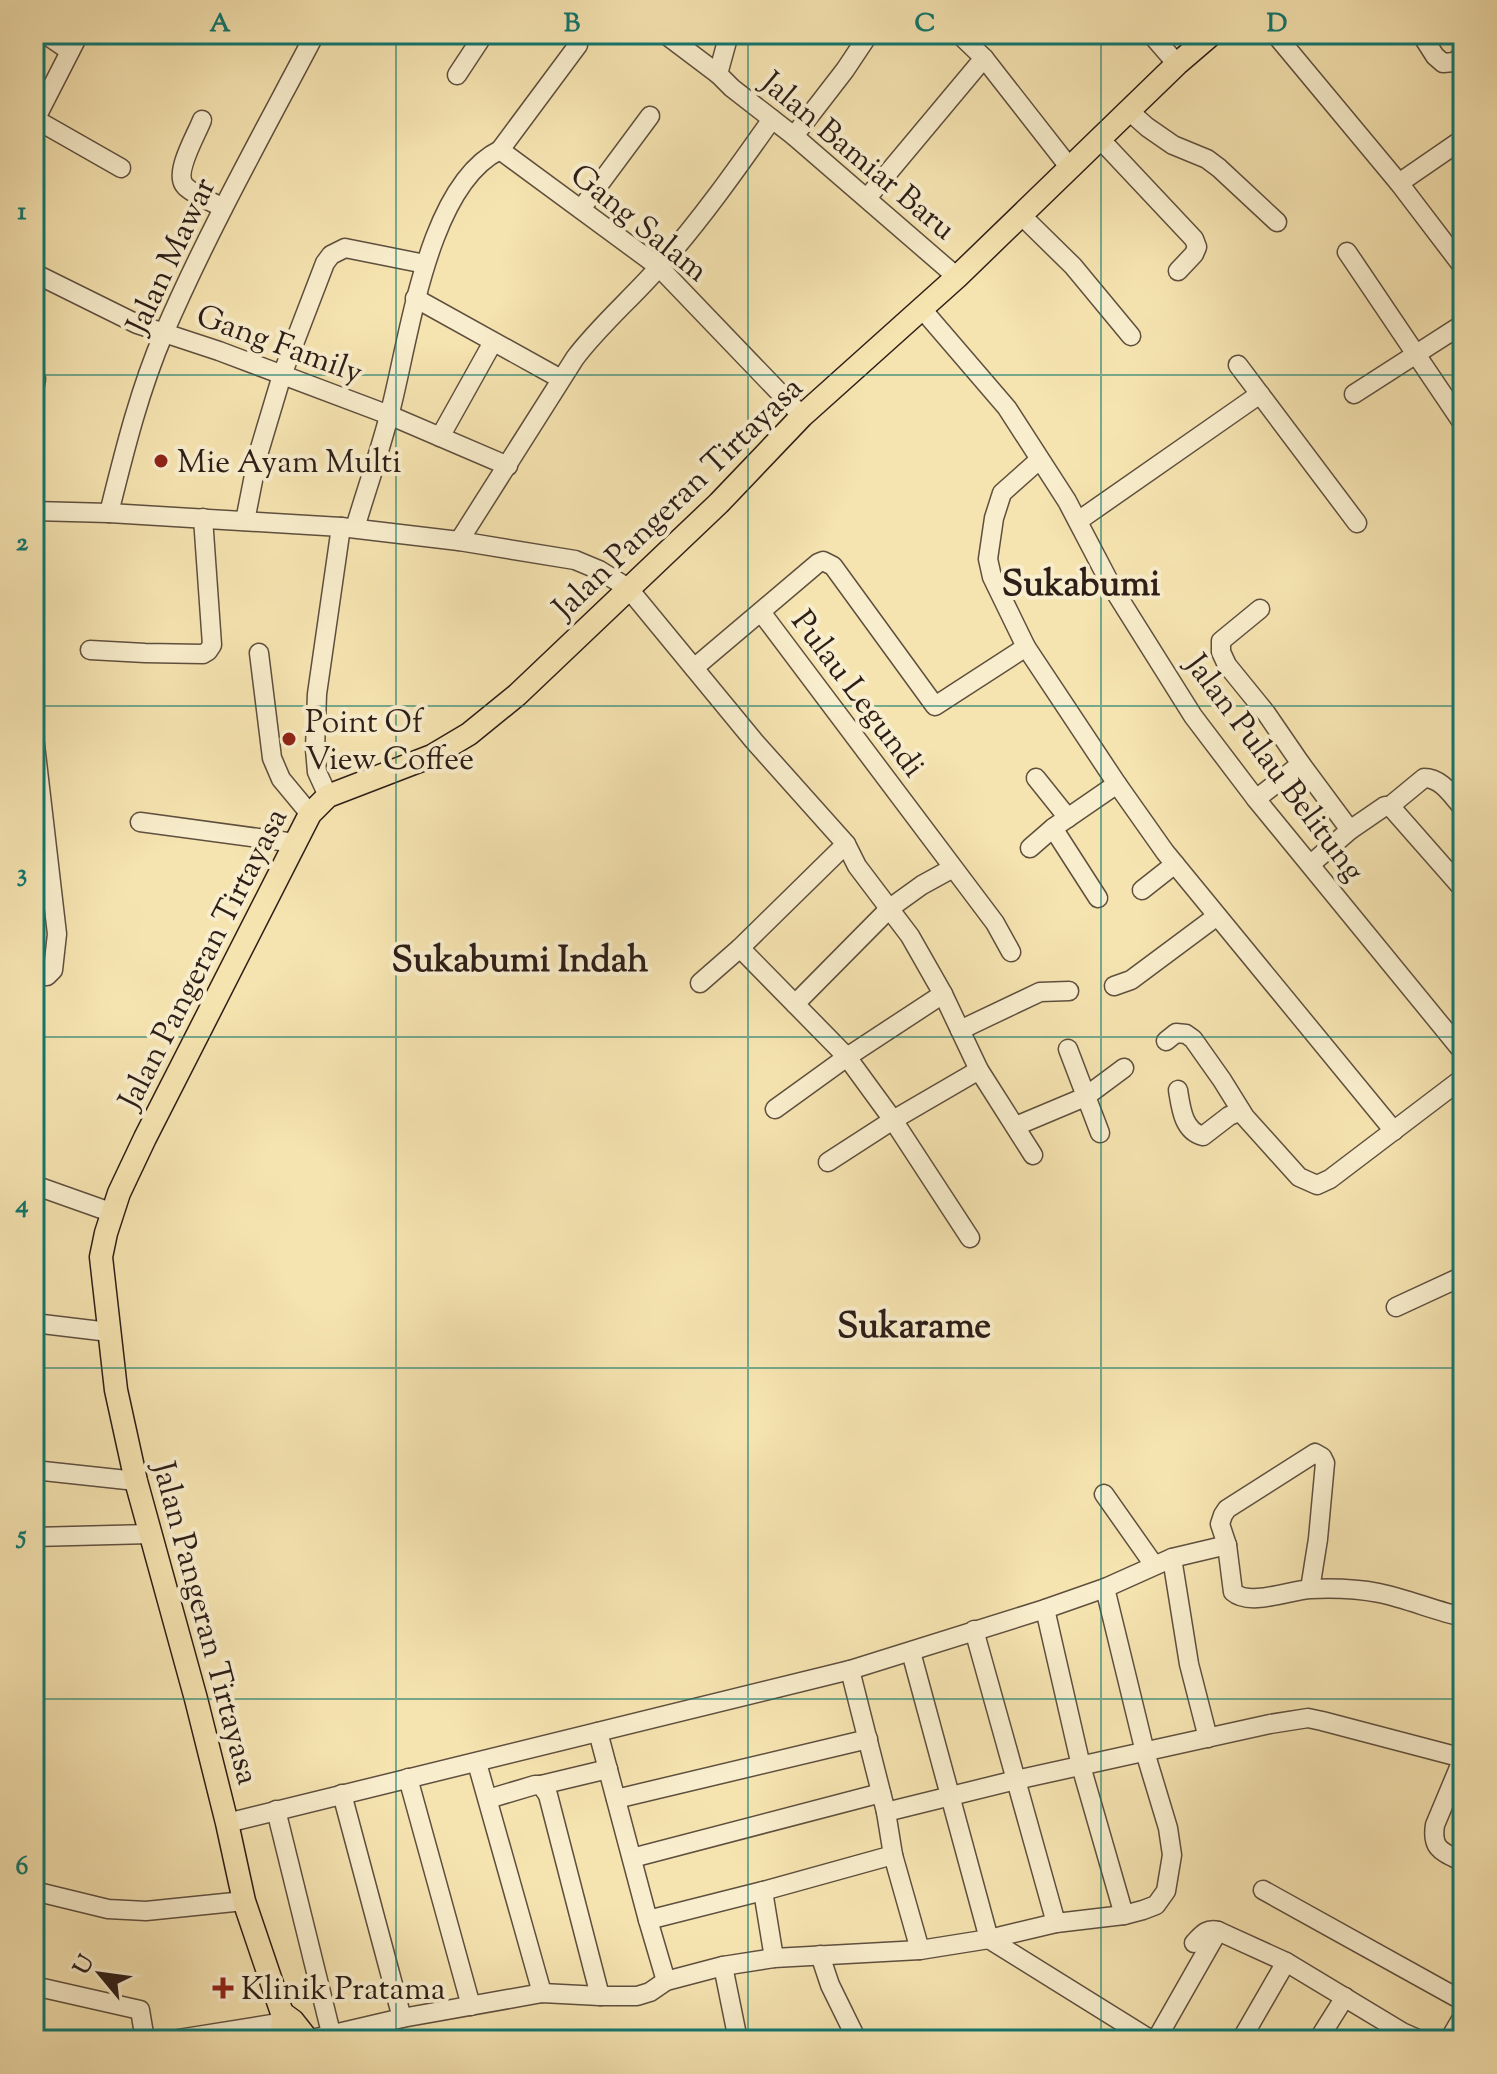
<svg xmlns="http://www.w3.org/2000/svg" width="1497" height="2074" font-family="'Sorts Mill Goudy',serif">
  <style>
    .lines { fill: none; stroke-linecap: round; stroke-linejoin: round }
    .minor-casing { stroke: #5f4f3e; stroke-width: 21 }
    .major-casing { stroke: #2d1e18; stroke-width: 25 }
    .minor { stroke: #f8edcc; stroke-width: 18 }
    .major { stroke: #f5e3b0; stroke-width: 22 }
    .grid { fill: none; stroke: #0f766e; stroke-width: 2; stroke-opacity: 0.55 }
    .poi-dot { fill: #8f2418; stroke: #f8edcc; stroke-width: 3 }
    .labels { text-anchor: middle; stroke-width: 8; stroke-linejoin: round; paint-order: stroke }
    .street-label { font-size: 32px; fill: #2d1e18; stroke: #f8edcc }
    .poi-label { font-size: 32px; fill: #2d1e18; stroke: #f8edcc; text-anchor: start }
    .quarter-label { font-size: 36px; font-weight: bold; fill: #2d1e18; stroke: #f8edcc }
    .neatline { fill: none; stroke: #0f766e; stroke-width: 3 }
    .grid-label { font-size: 26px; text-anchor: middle; font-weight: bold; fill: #0f766e }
  </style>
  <rect width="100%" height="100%" fill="#f5e3b0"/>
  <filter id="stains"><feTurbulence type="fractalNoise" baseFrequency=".0025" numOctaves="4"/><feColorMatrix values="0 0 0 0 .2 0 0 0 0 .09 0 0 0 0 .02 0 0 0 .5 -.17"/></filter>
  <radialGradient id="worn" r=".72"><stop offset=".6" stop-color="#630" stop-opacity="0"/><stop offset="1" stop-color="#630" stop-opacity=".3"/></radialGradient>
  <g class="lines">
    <g class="minor-casing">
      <g id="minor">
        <polyline points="45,34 70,51"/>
        <polyline points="665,34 718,74"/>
        <polyline points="729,34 718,74 732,88 794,136 957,277"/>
        <polyline points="959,34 984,58 1070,168"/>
        <polyline points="1151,34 1177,64"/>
        <polyline points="1275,34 1399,183 1463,267"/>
        <polyline points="1421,34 1435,56 1443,63 1454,62 1463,55"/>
        <polyline points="457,75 484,34"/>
        <polyline points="1129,111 1147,127 1173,145 1207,159 1219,168 1277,222"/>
        <polyline points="35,119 121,168"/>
        <path d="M202,120c-5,14 -29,53 -17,66 7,8 28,16 38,22"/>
        <polyline points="34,122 79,34"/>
        <polyline points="794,136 845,70 869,34"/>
        <polyline points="1100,139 1194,239 1197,247 1194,254 1178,271"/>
        <polyline points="500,150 659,267 802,416"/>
        <polyline points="1399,183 1463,139"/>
        <polyline points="867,198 984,58"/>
        <polyline points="581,209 650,116"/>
        <polyline points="1021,215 1073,266 1131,336"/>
        <polyline points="1347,252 1463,424"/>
        <polyline points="34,273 137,324 219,351 389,415 508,466"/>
        <polyline points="415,298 561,379"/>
        <polyline points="922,309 1007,408 1067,501 1112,587 1193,716 1256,799 1463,1052"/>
        <polyline points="1238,365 1357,523"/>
        <polyline points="34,390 36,379"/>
        <polyline points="1354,394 1463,324"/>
        <polyline points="440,437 493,342"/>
        <polyline points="1039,460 1002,493 994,518 988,559 992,577 1026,647 1117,784 1165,852 1394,1131"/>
        <polyline points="34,511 109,513 341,527 459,541 575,560 599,570 628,588 754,741 846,844 857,866 910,936 943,994 979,1070 1033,1155"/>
        <path d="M109,513c15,-60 30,-122 55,-180 44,-102 99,-200 151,-299"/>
        <polyline points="245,521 258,455 282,375 325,263 331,255 345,248 425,264"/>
        <polyline points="1078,521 1260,394"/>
        <path d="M355,528c11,-37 24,-74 34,-112 20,-73 37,-230 111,-266l78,-105v-11"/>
        <path d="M459,541l116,-183c25,-33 57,-60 84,-91 41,-46 77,-97 113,-148"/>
        <polyline points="1260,609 1221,641 1221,652 1227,665 1266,713 1301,764 1350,830"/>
        <polyline points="761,612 995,923 1011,952"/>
        <polyline points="90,650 145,653 203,654 208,651 212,645 203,518"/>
        <polyline points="259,653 272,758 281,779 310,814"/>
        <polyline points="694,668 818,563 823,561 833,566 935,706 1026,647"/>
        <polyline points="34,736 57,934 53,970 47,976 34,975"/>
        <polyline points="1036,778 1068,818"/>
        <polyline points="328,796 317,772 315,749 317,694 341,527"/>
        <polyline points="1256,799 1301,764"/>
        <path d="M1390,806l34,-28c18,0 28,18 39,30"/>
        <polyline points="140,822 295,843"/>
        <polyline points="1053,828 1098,898"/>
        <polyline points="1030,848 1053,828 1117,784"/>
        <polyline points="1311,864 1350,830 1385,806 1390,806 1463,889"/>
        <polyline points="1142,890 1175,864"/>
        <polyline points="740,948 847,1057 893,1120 970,1238"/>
        <polyline points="700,983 740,948 846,844"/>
        <polyline points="1114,986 1131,980 1217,916"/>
        <polyline points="795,1004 890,908 922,885 953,868"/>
        <polyline points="960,1030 1040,992 1069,991"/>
        <polyline points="1166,1041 1176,1033 1186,1034 1193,1039 1222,1080 1245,1117 1299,1177 1317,1185 1330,1179 1463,1078"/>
        <polyline points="1068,1049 1100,1133"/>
        <path d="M1178,1090c3,18 5,41 25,46l26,-20 12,-5"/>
        <polyline points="775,1109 847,1057 943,994"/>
        <polyline points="1016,1126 1085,1097 1124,1068"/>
        <polyline points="828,1162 893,1120 979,1070"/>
        <polyline points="34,1185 113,1213"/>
        <polyline points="1396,1307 1463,1276"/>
        <polyline points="34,1323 109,1332"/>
        <polyline points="34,1470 136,1481"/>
        <polyline points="1104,1494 1154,1565"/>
        <polyline points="34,1537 150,1534"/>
        <polyline points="1172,1558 1189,1664 1208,1738"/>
        <path d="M1310,1589l8,-50 7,-76 -3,-6 -7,-4 -88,56 -4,6 -3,9 7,21 6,47c17,15 57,-2 78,-3 22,-1 47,0 68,4 29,6 56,18 84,24"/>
        <polyline points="1045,1609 1081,1766 1124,1915"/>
        <polyline points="974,1630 1056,1923"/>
        <polyline points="911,1652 989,1939 1056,1923 1124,1915 1143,1910 1156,1905 1166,1891 1172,1855 1168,1828 1145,1752 1105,1588"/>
        <polyline points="598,1732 648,1920 666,1981"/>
        <path d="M1463,1758l-28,67c-4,25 8,27 28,37"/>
        <polyline points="477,1763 542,1993"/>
        <polyline points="408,1778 471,2006"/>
        <polyline points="541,1785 608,1769"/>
        <polyline points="342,1794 402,2018"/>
        <polyline points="488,1799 535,1785 541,1785 548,1795 600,1996"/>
        <polyline points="616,1799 868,1739"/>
        <polyline points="276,1810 331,2033"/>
        <polyline points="886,1812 1016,1780 1270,1724 1308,1718 1322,1721 1463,1758"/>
        <polyline points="227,1823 850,1670 1045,1609 1105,1588 1172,1558 1227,1545"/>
        <polyline points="893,1855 920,1950"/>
        <polyline points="632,1858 881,1793"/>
        <polyline points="1263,1890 1463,2001"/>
        <polyline points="34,1891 108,1909 146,1911 244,1901"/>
        <polyline points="763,1891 774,1958"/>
        <polyline points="648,1920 763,1891 893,1855 886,1812 850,1670"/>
        <path d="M1194,1943c8,-8 12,-15 24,-12l68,31 116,70 18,8"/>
        <polyline points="820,1955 830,1985 857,2040"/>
        <polyline points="723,1966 738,2040"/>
        <polyline points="34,1986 140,2010 145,2040"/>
        <polyline points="172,2040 278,2023"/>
        <polyline points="308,2040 402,2018 542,1993 600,1996 637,1996 650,1992 666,1981 723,1966 774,1958 920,1950 989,1939 1151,2040"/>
        <polyline points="1156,2040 1218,1931"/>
        <polyline points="1241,2040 1286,1962"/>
        <polyline points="1318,2040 1345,1997"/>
        <polyline points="1449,2040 1463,2016"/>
      </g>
    </g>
    <g class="major-casing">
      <g id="major">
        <polyline points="282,2013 293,2021 308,2040"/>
        <polyline points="286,2040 282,2027 284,2019 244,1901 227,1823 196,1699 136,1481 116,1390 101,1257 106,1233 119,1193 145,1138 310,814 328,796 432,756 469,734 517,695 719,503 802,416 957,277 1177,64 1212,34"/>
      </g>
    </g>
    <use href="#minor" class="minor"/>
    <use href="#major" class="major"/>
  </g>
  <path class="grid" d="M396,34v2006M748,34v2006M1101,34v2006M34,375h1429M34,706h1429M34,1037h1429M34,1368h1429M34,1699h1429"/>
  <g class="poi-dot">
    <circle cx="161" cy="461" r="8"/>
    <circle cx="289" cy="739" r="8"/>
    <path d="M219 1976h8v8h8v8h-8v8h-8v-8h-8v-8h8z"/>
  </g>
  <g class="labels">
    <g class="street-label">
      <text transform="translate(859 155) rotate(40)" y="11">Jalan Bamiar Baru</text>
      <text transform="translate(640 222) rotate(39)" y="11">Gang Salam</text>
      <text transform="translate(170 255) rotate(-65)" y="11">Jalan Mawar</text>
      <text transform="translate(280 343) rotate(20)" y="11">Gang Family</text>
      <text transform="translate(677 497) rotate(-44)" y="11">Jalan Pangeran Tirtayasa</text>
      <text transform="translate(859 693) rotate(53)" y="11">Pulau Legundi</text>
      <text transform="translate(1276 767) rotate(53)" y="11">Jalan Pulau Belitung</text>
      <text transform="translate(202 958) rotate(-63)" y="11">Jalan Pangeran Tirtayasa</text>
      <text transform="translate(207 1623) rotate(75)" y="11">Jalan Pangeran Tirtayasa</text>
    </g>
    <g class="poi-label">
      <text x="177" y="472">Mie Ayam Multi</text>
      <text x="305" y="732">Point Of<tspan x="305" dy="37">View Coffee</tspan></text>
      <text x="241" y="1999">Klinik Pratama</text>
    </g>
    <g class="quarter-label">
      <text x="1081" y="595">Sukabumi</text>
      <text x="520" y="971">Sukabumi Indah</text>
      <text x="914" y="1337">Sukarame</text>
    </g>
  </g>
  <rect width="1497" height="2074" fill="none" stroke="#f5e3b0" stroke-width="88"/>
  <g transform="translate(100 1974) rotate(299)" stroke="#f8edcc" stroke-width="6" paint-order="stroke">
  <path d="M0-6L14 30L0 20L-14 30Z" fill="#2d1e18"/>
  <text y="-12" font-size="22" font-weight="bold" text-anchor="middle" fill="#2d1e18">U</text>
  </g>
  <rect x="44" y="44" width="1409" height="1986" class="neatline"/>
  <g class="grid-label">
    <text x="220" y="31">A</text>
    <text x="572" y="31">B</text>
    <text x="925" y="31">C</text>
    <text x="1277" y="31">D</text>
    <text x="22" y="219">1</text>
    <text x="22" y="550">2</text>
    <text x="22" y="881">3</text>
    <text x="22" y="1212">4</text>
    <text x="22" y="1543">5</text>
    <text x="22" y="1874">6</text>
  </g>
  <rect width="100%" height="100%" filter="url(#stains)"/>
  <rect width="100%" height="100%" fill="url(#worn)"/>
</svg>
